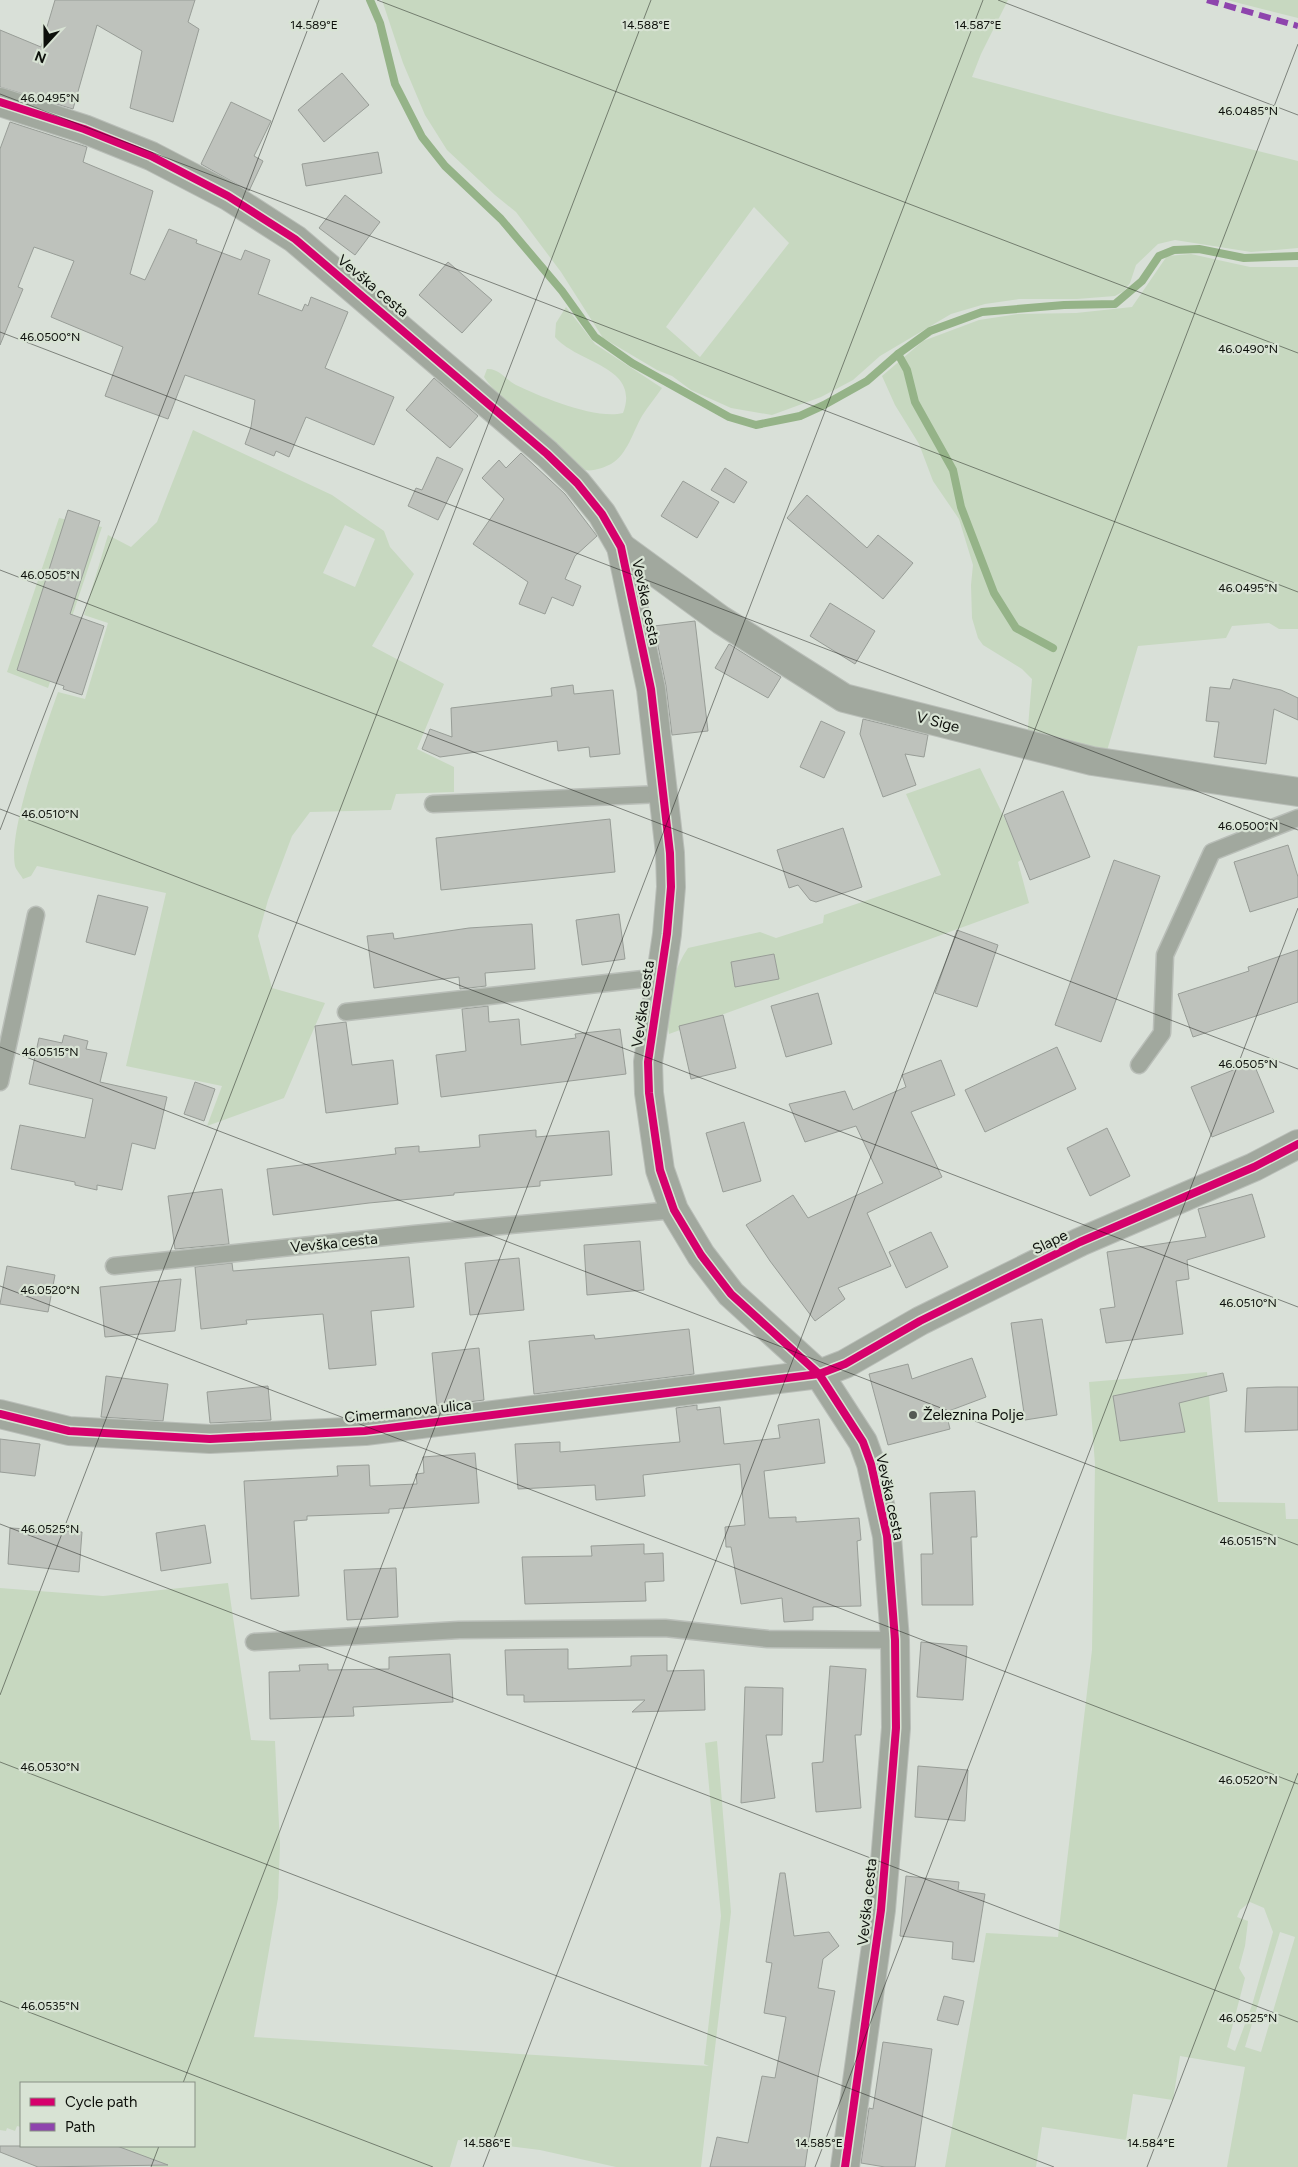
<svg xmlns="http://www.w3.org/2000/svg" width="1298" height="2167" font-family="Figtree,sans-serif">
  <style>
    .green { fill: #c7d8c0; fill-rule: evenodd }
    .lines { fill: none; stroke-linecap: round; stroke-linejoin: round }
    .stream { stroke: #95b388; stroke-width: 8 }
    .building { fill: #bec2bc; stroke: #989d97 }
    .service-casing { stroke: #b9beb8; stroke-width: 19 }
    .minor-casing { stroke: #b9beb8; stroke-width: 30 }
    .service { stroke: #a1a89e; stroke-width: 16 }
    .minor { stroke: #a1a89e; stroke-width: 28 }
    .quiet { stroke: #8e44ad; stroke-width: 6; stroke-dasharray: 12 6; stroke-linecap: butt }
    .cycleway-casing { stroke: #d8e3d4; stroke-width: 11 }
    .cycleway { stroke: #d6006c; stroke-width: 8 }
    .ticks { fill: none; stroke: #0d100b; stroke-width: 1; stroke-opacity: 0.45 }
    .poi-dot { fill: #545953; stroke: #d8e3d4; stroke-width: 2 }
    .labels { text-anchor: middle; stroke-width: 4.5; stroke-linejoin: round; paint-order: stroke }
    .street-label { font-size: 15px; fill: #0d100b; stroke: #d8e3d4 }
    .poi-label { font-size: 15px; fill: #0d100b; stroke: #d8e3d4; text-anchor: start }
    .ticks-label { font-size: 12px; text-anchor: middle; fill: #0d100b; stroke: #d8e3d4; stroke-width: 4.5; stroke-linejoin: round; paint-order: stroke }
  </style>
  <rect width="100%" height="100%" fill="#d9e0d8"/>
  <g class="green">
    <path d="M382,0h626l-27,54 -9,23 138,37 188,47v87l-47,4 -76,-12 -17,4 -22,21 -6,18 -6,8 -9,5 -38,3h-58l-34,5 -34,10 -71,42 -27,24 -32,17 -49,18 -41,-7 -40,-18 -19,-14 -15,-6 -54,-32 -42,-66 -45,-60 -21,-17 -48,-45 -22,-35 -22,-52zM754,207l35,36 -89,114 -34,-30z"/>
    <polygon points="1227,0 1298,0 1298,18"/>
    <polygon points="1191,254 1250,267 1298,267 1298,629 1279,629 1269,623 1232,626 1226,638 1138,646 1106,754 1027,739 1032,679 1022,669 983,645 978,638 972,618 971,585 973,565 959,519 933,481 919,444 895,405 882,376 923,341 979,320 1018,314 1076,313 1132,307 1167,256"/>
    <path d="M566,307l29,37 67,44c-6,9 -14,18 -20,28 -9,15 -14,38 -31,48 -6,3 -18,8 -26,6 -19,-5 -89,-74 -101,-93l3,-8c12,-1 19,11 29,16 25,12 80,35 107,28 18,-47 -45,-49 -68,-76l1,-14z"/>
    <path d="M193,430l139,65 52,36 6,16 24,27 -42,72 72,38 -27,65 37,18v25l-58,2 -5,16 -81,2 -18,24 -24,64 -10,36 14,52 53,15 -41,95 -77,28 15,-40 -96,-20 40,-173 -129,-27 -6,10 -8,3c-2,-4 -7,-9 -8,-13 -7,-37 30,-136 43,-174l27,7 23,-76 -24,-8 24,-80 23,12 26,-25zM345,525l30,14 -20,48 -32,-14z"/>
    <polygon points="59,518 102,527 48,688 7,672"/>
    <path d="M980,768l44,90 -6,4 11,41 -360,131c-5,-27 3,-63 19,-86l72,-16 16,6 47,-15 1,-8 117,-40 -35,-81zM774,954l5,25 -44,8 -4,-24z"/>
    <path d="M1207,1372l11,130 67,1 1,16h12v648h-71l18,-100 -65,-11 -7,44 -40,-6 -7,46 -84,-13 -6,40h-91l41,-234 72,4 34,-287 3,-185 -6,-83zM1250,1902l14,6 9,24 -21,73 -17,46 -8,-4 18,-69 -6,-10 6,-22 3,-25 -11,-4 3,-7zM1280,1932l15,5 -34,115 -16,-5z"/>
    <polygon points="228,1583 251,1740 275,1741 280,1845 278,1898 254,2037 709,2066 704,2064 721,1916 705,1743 717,1741 731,1912 701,2167 616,2167 540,2150 458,2140 450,2167 151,2167 153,2160 117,2146 194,2146 194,2083 21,2083 21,2127 17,2126 15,2131 7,2128 6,2131 0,2130 0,1588 103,1596"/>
  </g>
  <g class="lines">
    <g class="stream">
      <polyline points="370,0 380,23 395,84 422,137 445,166 501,219 562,291 595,337 632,363 729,417 756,425 800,416 824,405 867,381 898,354"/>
      <polyline points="1053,648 1016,628 994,593 961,507 953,470 915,402 907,370 898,354 930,331 982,312 1064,305 1115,304 1142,281 1159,256 1174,250 1199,249 1244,258 1298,256"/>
    </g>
  </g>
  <g class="building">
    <polygon points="55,0 195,0 188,22 199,29 173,122 130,108 142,51 97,25 73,109 0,87 0,30 41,47"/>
    <polygon points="342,73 369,105 324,142 298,110"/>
    <polygon points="231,102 271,121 254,156 263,161 249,191 201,164"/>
    <polygon points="10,122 87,147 83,162 153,191 130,274 145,280 169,229 197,240 196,243 241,260 245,250 270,260 258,294 302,311 305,304 308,306 311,297 348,312 325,368 394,397 374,445 306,417 289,457 276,451 274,456 245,444 251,427 255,400 185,375 168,419 105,396 123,347 51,317 74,261 34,247 18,287 23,289 0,345 0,149"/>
    <polygon points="378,152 382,173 306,186 302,164"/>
    <polygon points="345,195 380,222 355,255 319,228"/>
    <polygon points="448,262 492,300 462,333 419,295"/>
    <polygon points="434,378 478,416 450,448 406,410"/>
    <polygon points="521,453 565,494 597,536 575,556 565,579 581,586 573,606 552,597 545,614 519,604 528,582 473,544 504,499 482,478 499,460 506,468"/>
    <polygon points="437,457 463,469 438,520 408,506 416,488 422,490"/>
    <polygon points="725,468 747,482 734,503 711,490"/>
    <polygon points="683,481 719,502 697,538 661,516"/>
    <polygon points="807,495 867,548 878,535 913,563 883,599 787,518"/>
    <polygon points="68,510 100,521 70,614 104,626 82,695 63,689 64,686 17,670"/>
    <polygon points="830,603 875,631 855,664 810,636"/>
    <polygon points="695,621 708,731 672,735 666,686 654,626"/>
    <polygon points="729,644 781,677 768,698 715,668"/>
    <polygon points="1233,679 1281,690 1298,698 1298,720 1274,709 1266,764 1214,757 1219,722 1206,721 1210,687 1230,689"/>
    <polygon points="573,685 574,694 613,690 620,754 590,757 589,747 558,751 557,741 440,757 422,749 430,729 452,737 451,708 552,696 551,688"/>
    <polygon points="863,719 928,735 924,757 905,754 916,785 883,797 860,734"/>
    <polygon points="821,721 845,732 824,778 800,767"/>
    <polygon points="1063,791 1090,857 1030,880 1004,815"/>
    <polygon points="610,819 615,872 441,890 436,838"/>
    <polygon points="843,828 862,887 816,902 810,900 798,885 789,888 777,850"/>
    <polygon points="1288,845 1298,877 1298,897 1250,912 1234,862"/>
    <polygon points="1114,860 1160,876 1101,1042 1055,1025"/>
    <polygon points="98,895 148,907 135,955 86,942"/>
    <polygon points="619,914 625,959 582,965 576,920"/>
    <polygon points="532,924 535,969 485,973 486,986 460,989 459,977 374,988 367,936 393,933 394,939 469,928"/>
    <polygon points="957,930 998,945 977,1007 935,993"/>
    <polygon points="1298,950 1298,1002 1193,1037 1178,994 1249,971 1248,967"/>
    <polygon points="774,954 779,979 735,987 731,962"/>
    <polygon points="818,993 832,1044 786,1057 771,1006"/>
    <polygon points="488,1006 489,1022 519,1019 521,1045 576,1038 575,1034 620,1029 626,1074 441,1097 436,1055 466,1051 462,1009"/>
    <polygon points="723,1015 736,1068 691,1079 679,1026"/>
    <polygon points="346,1022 352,1065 393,1060 398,1104 326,1113 315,1026"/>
    <polygon points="64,1035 88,1041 86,1049 107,1053 100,1082 167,1097 155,1149 132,1143 122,1190 97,1185 97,1190 75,1185 75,1182 11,1169 20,1125 85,1138 93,1099 29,1084 39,1038 62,1043"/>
    <polygon points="1057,1047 1076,1089 985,1132 965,1090"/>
    <polygon points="941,1060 955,1095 911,1112 942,1177 867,1213 891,1266 838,1288 845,1299 815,1321 770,1261 746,1225 793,1195 808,1218 883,1183 856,1126 805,1142 789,1104 845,1091 853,1110 906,1087 902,1075"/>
    <polygon points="1253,1062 1274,1112 1212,1137 1191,1087"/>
    <polygon points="195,1082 215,1089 204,1121 184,1114"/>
    <polygon points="744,1122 761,1181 723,1192 706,1133"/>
    <polygon points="1107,1128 1130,1176 1090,1196 1067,1148"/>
    <polygon points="536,1130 536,1137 609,1131 612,1175 540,1181 540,1186 454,1193 454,1195 369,1203 273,1215 267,1169 396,1154 395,1148 419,1146 419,1152 480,1147 479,1135"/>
    <polygon points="222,1189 229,1244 175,1249 168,1196"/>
    <polygon points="1252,1194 1265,1237 1187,1260 1189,1279 1176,1281 1183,1334 1106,1343 1100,1309 1115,1307 1107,1252 1206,1237 1198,1209"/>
    <polygon points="931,1232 948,1267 906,1288 889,1252"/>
    <polygon points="640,1241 644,1290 587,1295 584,1245"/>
    <polygon points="409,1257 414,1307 371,1311 376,1365 329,1369 323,1314 246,1320 247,1324 201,1329 195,1267 232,1263 233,1271"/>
    <polygon points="519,1258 524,1310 470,1315 465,1263"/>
    <polygon points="7,1266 55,1275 48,1312 0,1304"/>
    <polygon points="181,1279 175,1331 105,1337 100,1287"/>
    <polygon points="1042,1319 1057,1415 1025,1420 1011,1323"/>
    <polygon points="689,1329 694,1374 534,1394 529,1341 594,1335 595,1339"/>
    <polygon points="479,1348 484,1400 437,1406 432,1353"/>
    <polygon points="972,1358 986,1397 946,1412 950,1429 888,1445 869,1374 908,1364 912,1379"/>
    <polygon points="1223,1373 1227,1391 1179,1403 1185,1432 1120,1441 1113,1396"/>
    <polygon points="106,1376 168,1384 163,1421 101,1417"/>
    <polygon points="268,1386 271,1420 210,1423 207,1392"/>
    <polygon points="1277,1387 1298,1387 1298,1430 1245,1432 1247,1388"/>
    <polygon points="697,1405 697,1410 720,1407 724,1444 780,1438 778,1425 819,1419 825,1463 764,1471 769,1518 796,1517 796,1522 859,1518 861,1540 857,1541 861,1606 813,1607 813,1620 784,1622 782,1598 741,1604 731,1547 726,1547 725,1527 745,1525 740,1464 643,1475 645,1496 596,1500 595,1485 518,1489 515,1444 560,1442 560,1452 680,1442 676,1408"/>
    <polygon points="0,1439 40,1444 35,1476 0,1472"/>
    <polygon points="475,1453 479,1503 389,1509 389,1513 307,1516 307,1520 294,1521 299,1596 251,1599 244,1481 338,1476 337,1466 369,1465 370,1486 417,1484 416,1474 424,1473 423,1457"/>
    <polygon points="975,1491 977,1537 971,1537 973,1605 922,1605 921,1554 933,1554 930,1493"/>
    <polygon points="205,1525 211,1563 161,1571 156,1533"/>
    <polygon points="10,1528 82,1532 79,1572 8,1564"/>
    <polygon points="644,1544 644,1554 663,1553 664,1581 645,1582 646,1601 525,1604 522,1557 592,1556 591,1546"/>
    <polygon points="396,1568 398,1617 347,1620 344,1570"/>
    <polygon points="921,1642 967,1646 963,1700 917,1697"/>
    <polygon points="568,1649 568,1669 631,1666 631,1656 667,1655 667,1671 704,1670 705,1710 632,1712 645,1700 524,1702 524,1695 507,1695 505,1650"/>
    <polygon points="450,1654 453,1702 353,1707 354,1716 270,1719 269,1672 300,1671 299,1665 328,1664 328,1670 389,1669 389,1657"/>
    <polygon points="830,1666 866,1669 861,1735 855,1735 861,1808 816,1812 812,1763 823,1762"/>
    <polygon points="745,1687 783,1688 782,1735 766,1735 775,1798 741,1803"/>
    <polygon points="918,1766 968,1770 965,1821 915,1817"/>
    <polygon points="780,1873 785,1873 794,1936 829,1932 839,1946 823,1959 818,1988 835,1991 818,2077 805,2167 710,2167 717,2137 748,2143 762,2076 775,2078 786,2017 764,2013 772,1963 766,1962"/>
    <polygon points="906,1876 959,1882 958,1890 985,1894 974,1962 952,1959 953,1942 900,1936"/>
    <polygon points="944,1996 964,2001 958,2025 937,2020"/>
    <polygon points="883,2042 932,2049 915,2167 885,2167 861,2163 869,2108 873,2109"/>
    <polygon points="0,2146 117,2146 168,2165 38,2167 0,2152"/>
  </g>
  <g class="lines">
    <g class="service-casing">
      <g id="service">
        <polyline points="433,804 662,794"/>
        <polyline points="346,1012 661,977"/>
        <polyline points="1139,1065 1162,1033 1165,955 1212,852 1298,818"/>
        <polyline points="0,1082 36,915"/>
        <polyline points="114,1266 414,1234 674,1210"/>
        <polyline points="254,1642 459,1630 665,1628 768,1639 895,1640"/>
      </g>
    </g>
    <g class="minor-casing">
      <g id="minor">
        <polyline points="0,102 84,129 151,156 228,196 295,239 547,454 577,483 602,514 621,547 651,689 670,853 671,887 667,934 648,1062 649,1093 660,1170 674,1210 701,1255 731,1294 819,1374 863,1442 871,1464 887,1536 895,1640 896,1728 881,1910 845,2167"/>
        <polyline points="621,547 721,620 844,698 1092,761 1298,792"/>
        <polyline points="0,1414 69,1431 210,1439 365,1431 819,1374 845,1364 920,1321 1080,1242 1254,1167 1298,1144"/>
      </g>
    </g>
    <use href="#service" class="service"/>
    <use href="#minor" class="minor"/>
    <polyline class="quiet" points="1207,0 1298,26"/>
    <g class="cycleway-casing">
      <g id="cycleway">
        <polyline points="0,102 84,129 151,156 228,196 295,239 547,454 577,483 602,514 621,547 651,689 670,853 671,887 667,934 648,1062 649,1093 660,1170 674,1210 701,1255 731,1294 819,1374 863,1442 871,1464 887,1536 895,1640 896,1728 881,1910 845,2167"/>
        <polyline points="0,1414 69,1431 210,1439 365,1431 819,1374 845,1364 920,1321 1080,1242 1254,1167 1298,1144"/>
      </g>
    </g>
    <use href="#cycleway" class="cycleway"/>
  </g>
  <path class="ticks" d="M377,0l921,353M998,0l300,115M0,94l1298,498M0,332l1298,498M0,570l1298,499M0,809l1298,498M0,830l319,-830M0,1047l1298,498M0,1286l1298,498M0,1524l1298,498M0,1695l651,-1695M0,1762l1054,405M0,2001l433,166M183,2083l800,-2083M151,2167l8,-21M483,2167l815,-2123M815,2167l483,-1259M1147,2167l151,-394"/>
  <circle class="poi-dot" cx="913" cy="1415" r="5"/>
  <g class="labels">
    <g class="street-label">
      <text transform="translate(373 286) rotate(40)" y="5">Vevška cesta</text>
      <text transform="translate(646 602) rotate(78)" y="5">Vevška cesta</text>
      <text transform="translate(938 722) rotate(14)" y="5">V Sige</text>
      <text transform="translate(643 1004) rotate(-82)" y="5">Vevška cesta</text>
      <text transform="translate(1050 1242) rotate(-26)" y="5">Slape</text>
      <text transform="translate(334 1243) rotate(-6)" y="5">Vevška cesta</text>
      <text transform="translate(408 1411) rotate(-6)" y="5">Cimermanova ulica</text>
      <text transform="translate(890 1497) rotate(78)" y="5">Vevška cesta</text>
      <text transform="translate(867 1902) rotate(-84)" y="5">Vevška cesta</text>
    </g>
    <g class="poi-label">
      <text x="923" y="1420">Železnina Polje</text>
    </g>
  </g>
  <g class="ticks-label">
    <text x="646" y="29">14.588°E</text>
    <text x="314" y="29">14.589°E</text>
    <text x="978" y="29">14.587°E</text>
    <text x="50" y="102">46.0495°N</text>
    <text x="1248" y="115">46.0485°N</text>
    <text x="50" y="341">46.0500°N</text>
    <text x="1248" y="353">46.0490°N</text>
    <text x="50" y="579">46.0505°N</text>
    <text x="1248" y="592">46.0495°N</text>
    <text x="50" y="818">46.0510°N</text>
    <text x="1248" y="830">46.0500°N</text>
    <text x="50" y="1056">46.0515°N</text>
    <text x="1248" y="1068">46.0505°N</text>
    <text x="50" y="1294">46.0520°N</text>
    <text x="1248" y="1307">46.0510°N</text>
    <text x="50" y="1533">46.0525°N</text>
    <text x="1248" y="1545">46.0515°N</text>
    <text x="50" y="1771">46.0530°N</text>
    <text x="1248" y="1784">46.0520°N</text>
    <text x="50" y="2010">46.0535°N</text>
    <text x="1248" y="2022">46.0525°N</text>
    <text x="487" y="2147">14.586°E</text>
    <text x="819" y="2147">14.585°E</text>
    <text x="1151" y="2147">14.584°E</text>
  </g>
  <rect x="20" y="2082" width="175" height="65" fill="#d8e3d4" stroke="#878f84"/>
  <rect x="30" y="2098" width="25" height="8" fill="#d6006c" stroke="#878f84"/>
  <text x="65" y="2107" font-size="15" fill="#0d100b">Cycle path</text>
  <rect x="30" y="2123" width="25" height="8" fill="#8e44ad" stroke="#878f84"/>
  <text x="65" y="2132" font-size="15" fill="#0d100b">Path</text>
  <g transform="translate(45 45) rotate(201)" stroke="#d8e3d4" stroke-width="4" paint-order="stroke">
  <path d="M0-4L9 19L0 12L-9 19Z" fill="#0d100b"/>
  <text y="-8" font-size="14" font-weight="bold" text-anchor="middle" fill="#0d100b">N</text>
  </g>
</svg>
